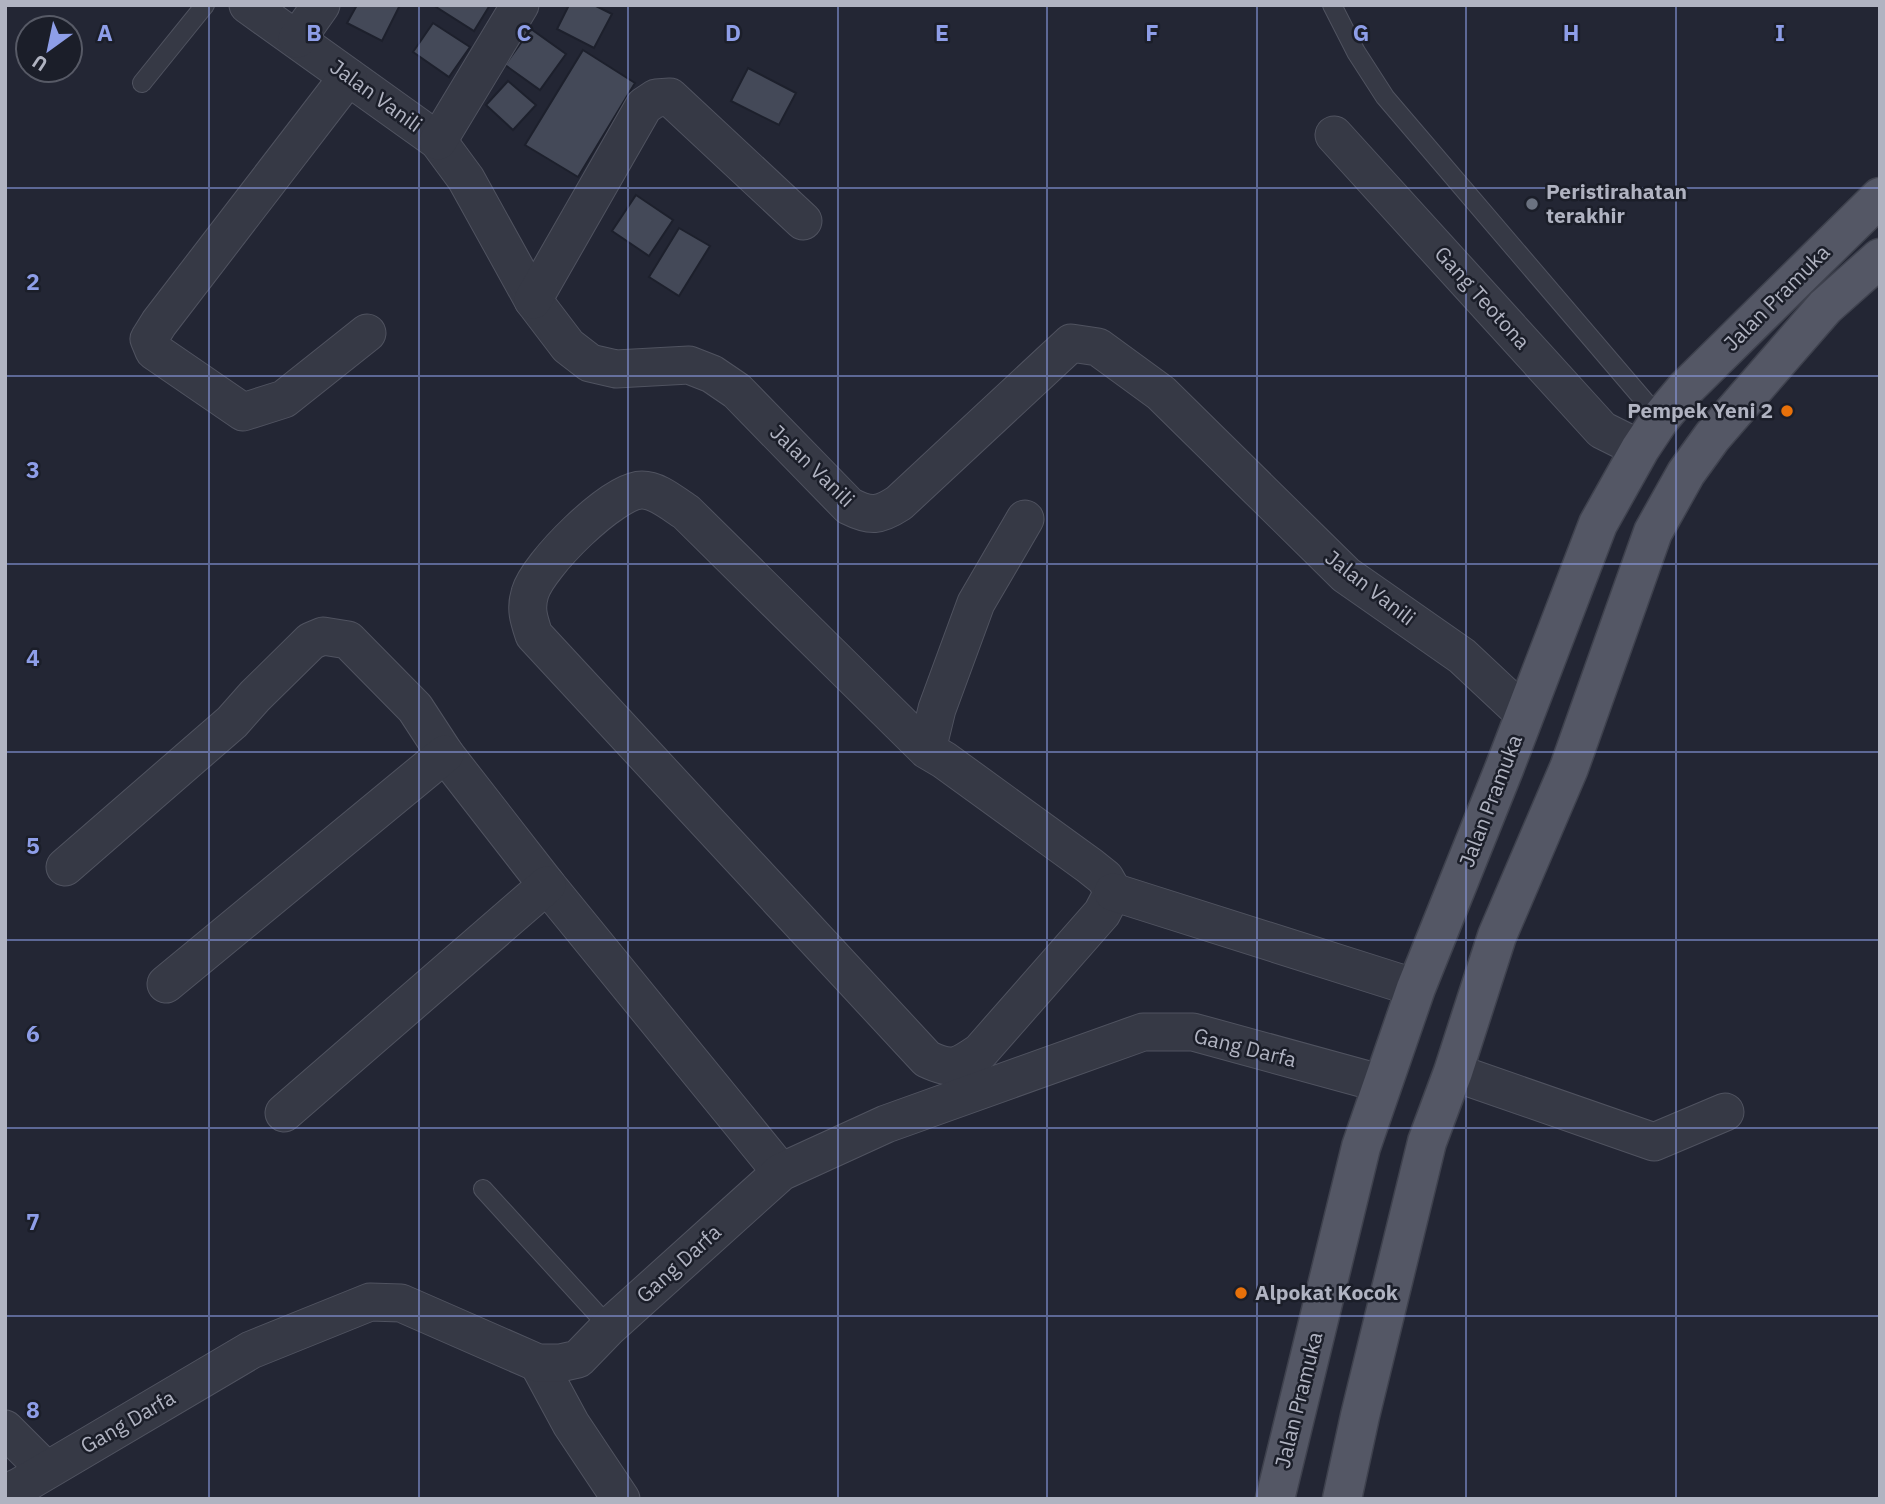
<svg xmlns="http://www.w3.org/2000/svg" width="1885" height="1504" font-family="'IBM Plex Sans',sans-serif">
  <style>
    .building { fill: #444958; stroke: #1d202c; stroke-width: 2 }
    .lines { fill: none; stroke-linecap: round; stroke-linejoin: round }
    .service-casing { stroke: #505360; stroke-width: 20 }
    .minor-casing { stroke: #505360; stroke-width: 39 }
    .primary-casing { stroke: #3f424e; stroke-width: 41 }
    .service { stroke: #363945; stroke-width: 18 }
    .minor { stroke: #363945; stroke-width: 37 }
    .primary { stroke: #545765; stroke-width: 38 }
    .grid { fill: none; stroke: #8e9ee8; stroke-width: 2; stroke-opacity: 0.55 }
    .worship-dot { fill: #6b7280; stroke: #1b1e29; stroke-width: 2.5 }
    .food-dot { fill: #e8710a; stroke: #1b1e29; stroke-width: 2.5 }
    .labels { text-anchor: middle; stroke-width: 5; stroke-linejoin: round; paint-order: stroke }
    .street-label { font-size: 21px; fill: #b0b3c1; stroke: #1b1e29 }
    .poi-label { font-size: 21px; font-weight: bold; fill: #b0b3c1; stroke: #1b1e29; text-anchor: start }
    .grid-label { font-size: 23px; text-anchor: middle; font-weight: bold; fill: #8e9ee8; stroke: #1b1e29; stroke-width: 5; stroke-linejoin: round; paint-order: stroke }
  </style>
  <rect width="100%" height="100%" fill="#232634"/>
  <g class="building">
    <polygon points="357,5 400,5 382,41 347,23"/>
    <polygon points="433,5 490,5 474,31"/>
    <polygon points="569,5 594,5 612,14 594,48 557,29"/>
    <polygon points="433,23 470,47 449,77 413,52"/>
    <polygon points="531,29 566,54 540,90 505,65"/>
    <polygon points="583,50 635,83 578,177 525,145"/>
    <polygon points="748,68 796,93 779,125 731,101"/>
    <polygon points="508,81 536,105 513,130 486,105"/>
    <polygon points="636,195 673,220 649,256 612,231"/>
    <polygon points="679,228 710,246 679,296 649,277"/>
  </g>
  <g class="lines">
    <g class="service-casing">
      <g id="service">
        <polyline points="1332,5 1356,52 1385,97 1660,419"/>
        <polyline points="142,83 205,5"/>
        <polyline points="483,1189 609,1327"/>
      </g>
    </g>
    <g class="minor-casing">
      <g id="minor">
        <path d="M248,5l190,136 28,38 67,121 35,46 22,17 26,6 73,-4 23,9 25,17 112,115c22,11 30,10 50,-3l172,-160 27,4 63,46 185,182 116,81 62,58"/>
        <polyline points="297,39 321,5"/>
        <polyline points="348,77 159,323 149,339 154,351 243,412 284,399 367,333"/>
        <polyline points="1334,135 1602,430 1640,449"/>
        <polyline points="438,141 520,5"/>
        <polyline points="533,300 644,106 656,98 670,97 803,221"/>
        <path d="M927,750l-241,-238c-13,-8 -28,-22 -44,-22 -29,0 -104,75 -112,103 -5,16 -1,27 4,42l393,424c26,12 31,8 53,-7l122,-139 11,-21 -8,-14 -15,-12 -146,-106 -17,-10 10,-41 39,-106 49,-84"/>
        <polyline points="65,867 232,722 255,696 311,641 323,636 348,640 415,708 445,754 547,885 781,1172"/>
        <polyline points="1113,892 1416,988"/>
        <polyline points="166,984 445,754"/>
        <polyline points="1453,1072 1654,1142 1725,1112"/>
        <polyline points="284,1113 547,885"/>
        <polyline points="538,1363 571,1424 621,1499"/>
        <polyline points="5,1429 46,1470"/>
        <polyline points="5,1493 19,1487 251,1350 370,1302 401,1303 538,1363 560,1363 578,1359 609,1327 781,1172 886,1124 1143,1032 1193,1032 1383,1084"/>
      </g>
    </g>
    <g class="primary-casing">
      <g id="primary">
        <polyline points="1275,1499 1361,1147 1416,988 1504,769 1598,524 1640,449 1660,419 1686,388 1880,197"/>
        <polyline points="1342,1499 1360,1416 1427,1142 1453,1072 1497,936 1569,768 1653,532 1686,473 1712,437 1825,307 1880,258"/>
      </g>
    </g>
    <use href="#service" class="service"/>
    <use href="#minor" class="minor"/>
    <use href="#primary" class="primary"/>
  </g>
  <path class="grid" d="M209,5v1494M419,5v1494M628,5v1494M838,5v1494M1047,5v1494M1257,5v1494M1466,5v1494M1676,5v1494M5,188h1875M5,376h1875M5,564h1875M5,752h1875M5,940h1875M5,1128h1875M5,1316h1875"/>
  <circle class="worship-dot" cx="1532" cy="204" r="7"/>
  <g class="food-dot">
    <circle cx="1787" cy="411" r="7"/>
    <circle cx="1241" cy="1293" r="7"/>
  </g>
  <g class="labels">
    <g class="street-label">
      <text transform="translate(376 96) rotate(36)" y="7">Jalan Vanili</text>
      <text transform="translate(1482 298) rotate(48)" y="7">Gang Teotona</text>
      <text transform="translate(1777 298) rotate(-45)" y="7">Jalan Pramuka</text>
      <text transform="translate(812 466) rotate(44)" y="7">Jalan Vanili</text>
      <text transform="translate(1370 588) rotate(38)" y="7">Jalan Vanili</text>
      <text transform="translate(1491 801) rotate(-69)" y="7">Jalan Pramuka</text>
      <text transform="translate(1245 1048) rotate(14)" y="7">Gang Darfa</text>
      <text transform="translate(679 1264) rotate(-42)" y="7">Gang Darfa</text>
      <text transform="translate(1299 1400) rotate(-76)" y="7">Jalan Pramuka</text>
      <text transform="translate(128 1422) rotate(-30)" y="7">Gang Darfa</text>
    </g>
    <g class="poi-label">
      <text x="1546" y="199">Peristirahatan<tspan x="1546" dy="24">terakhir</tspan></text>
      <text x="1773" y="418" text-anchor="end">Pempek Yeni 2</text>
      <text x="1255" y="1300">Alpokat Kocok</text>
    </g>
  </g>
  <g class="grid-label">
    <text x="105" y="41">A</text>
    <text x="314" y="41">B</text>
    <text x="524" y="41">C</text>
    <text x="733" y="41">D</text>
    <text x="942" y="41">E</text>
    <text x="1152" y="41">F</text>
    <text x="1361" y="41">G</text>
    <text x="1571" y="41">H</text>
    <text x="1780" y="41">I</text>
    <text x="33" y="290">2</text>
    <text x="33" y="478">3</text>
    <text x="33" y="666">4</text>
    <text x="33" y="854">5</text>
    <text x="33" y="1042">6</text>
    <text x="33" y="1230">7</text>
    <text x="33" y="1418">8</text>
  </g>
  <rect width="1885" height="1504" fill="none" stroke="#b0b3c1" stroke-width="14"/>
  <g transform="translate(49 49) rotate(213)"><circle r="33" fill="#1b1e29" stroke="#575a66" stroke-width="2"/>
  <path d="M0-5L12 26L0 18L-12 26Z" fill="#8e9ee8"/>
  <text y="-10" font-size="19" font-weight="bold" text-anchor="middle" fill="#b0b3c1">U</text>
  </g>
</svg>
